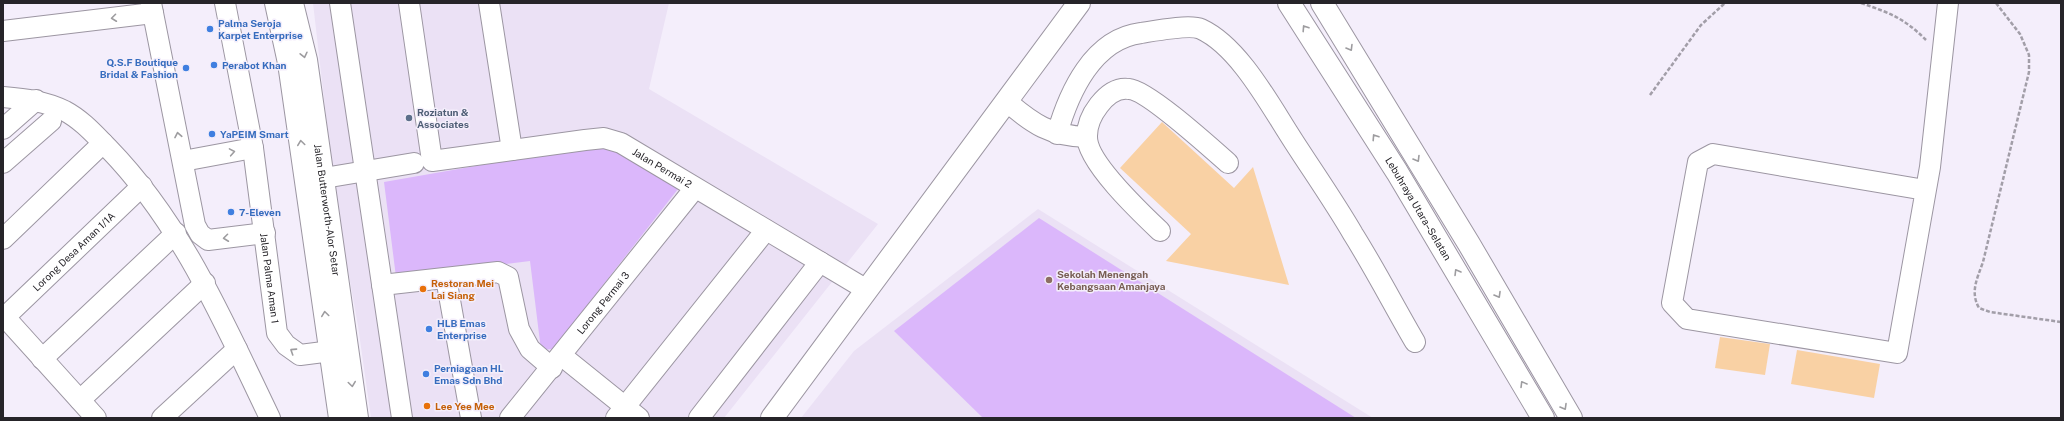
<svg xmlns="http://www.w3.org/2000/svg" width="2064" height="421" font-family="'Public Sans',sans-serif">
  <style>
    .built { fill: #ebe1f5 }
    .green { fill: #dbb7fb }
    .building { fill: #f9d1a4 }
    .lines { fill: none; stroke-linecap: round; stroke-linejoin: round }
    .minor-casing { stroke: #9c96a2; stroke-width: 22 }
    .major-casing { stroke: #9c96a2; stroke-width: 24 }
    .highway-casing { stroke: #9c96a2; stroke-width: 24 }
    .path { stroke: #a29ea8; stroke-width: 2.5; stroke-dasharray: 4 2; stroke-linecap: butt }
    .minor { stroke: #fff; stroke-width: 20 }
    .major { stroke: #fff; stroke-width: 22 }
    .highway { stroke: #fff; stroke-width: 22 }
    .oneway { stroke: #9d9c9f }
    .shop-dot { fill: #3f7fe0; stroke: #f4eefb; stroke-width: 1.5 }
    .service-dot { fill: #5c6f8a; stroke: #f4eefb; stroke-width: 1.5 }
    .education-dot { fill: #8d6e63; stroke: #f4eefb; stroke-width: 1.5 }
    .food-dot { fill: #e8710a; stroke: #f4eefb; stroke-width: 1.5 }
    .labels { text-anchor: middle; stroke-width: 3; stroke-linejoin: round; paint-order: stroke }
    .shop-label { font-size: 10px; font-weight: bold; fill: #366cbe; stroke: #f4eefb; text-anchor: start }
    .service-label { font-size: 10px; font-weight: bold; fill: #4e5e75; stroke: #f4eefb; text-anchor: start }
    .street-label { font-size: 10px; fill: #262429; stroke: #f4eefb }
    .education-label { font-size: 10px; font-weight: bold; fill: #785e54; stroke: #f4eefb; text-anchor: start }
    .food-label { font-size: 10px; font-weight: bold; fill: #c56008; stroke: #f4eefb; text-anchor: start }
  </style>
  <rect width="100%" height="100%" fill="#f4eefb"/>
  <g class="built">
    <polygon points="313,3 669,3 649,89 878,224 724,418 371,418 358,326 336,203"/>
    <polygon points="1038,209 1373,418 801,418 854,351"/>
  </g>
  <g class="green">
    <polygon points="607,143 678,189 553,349 541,350 530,261 396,277 384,182"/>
    <polygon points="1039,218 1356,418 983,418 894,331"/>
  </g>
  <g class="building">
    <polygon points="1162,122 1234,188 1253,167 1289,285 1166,261 1191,234 1120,168"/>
    <polygon points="1720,337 1770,344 1765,375 1715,368"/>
    <polygon points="1797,350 1880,364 1874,398 1791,384"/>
  </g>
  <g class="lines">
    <g class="minor-casing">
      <g id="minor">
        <polyline points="151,3 195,225 200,234 208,240 265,233"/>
        <path id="s1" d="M225,3l28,145 24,185 9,12 14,10 47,-6"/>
        <polyline points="340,3 402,418"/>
        <path id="s2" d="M409,3l23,158 153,-21 19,-2 17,5 246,147"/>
        <polyline points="489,3 512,150"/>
        <polyline points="3,31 153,13"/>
        <path d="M3,97c22,2 42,4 62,14 17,9 30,24 43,37 75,77 116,175 162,270"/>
        <path d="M1006,101c27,23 44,35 81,36"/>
        <polyline points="3,129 36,100"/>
        <path d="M1057,134c12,-42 36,-95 84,-101 13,-2 49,-9 60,-4 39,18 70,78 93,113 20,31 41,61 59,92 22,35 41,72 62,108"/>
        <polyline points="183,161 253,148"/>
        <polyline points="3,163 51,121"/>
        <polyline points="306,181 414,163"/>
        <polyline points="1925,190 1713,154 1698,162 1672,303 1687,319 1897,353 1930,167 1948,3"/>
        <path d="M1160,231c-19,-18 -74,-70 -73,-95 0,-11 5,-22 12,-31 7,-9 17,-18 30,-16 18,1 82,59 99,74"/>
        <polyline points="3,239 103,143"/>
        <polyline points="446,278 471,418"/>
        <polyline points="382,285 498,272 508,277 519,329 530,349 552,368"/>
        <polyline points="3,315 96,418"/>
        <path id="s3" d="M5,317l137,-131"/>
        <polyline points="562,356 639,418"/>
        <polyline points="42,359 176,233"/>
        <polyline points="80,400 205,283"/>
        <polyline points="162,418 237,349"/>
        <path id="s4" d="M510,418l185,-230"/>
        <polyline points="616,418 766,230"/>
        <polyline points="699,418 820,262"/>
      </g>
    </g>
    <g class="major-casing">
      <g id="major">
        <polyline points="276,3 289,63 340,418"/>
        <path id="s5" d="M292,3l14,57 51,358"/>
        <polyline points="772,418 1079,3"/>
      </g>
    </g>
    <g class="highway-casing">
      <g id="highway">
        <path id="s6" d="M1289,3l108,169 146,246"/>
        <polyline points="1322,3 1469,244 1571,418"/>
      </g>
    </g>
    <g class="path">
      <path d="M1861,3c29,10 43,15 65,37"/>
      <path d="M1996,3l24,31 9,21v17l-46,190c-6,17 -13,30 -4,46l11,4 71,10"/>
      <polyline points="1650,95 1701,25 1725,3"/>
    </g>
    <use href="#minor" class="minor"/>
    <use href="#major" class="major"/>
    <use href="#highway" class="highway"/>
  </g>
  <defs><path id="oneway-chevron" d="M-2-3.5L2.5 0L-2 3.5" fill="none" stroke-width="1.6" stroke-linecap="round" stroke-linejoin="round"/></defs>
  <g class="oneway">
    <use href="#oneway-chevron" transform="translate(114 18) rotate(173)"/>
    <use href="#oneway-chevron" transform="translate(1305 28) rotate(-123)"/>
    <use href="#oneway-chevron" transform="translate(1350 48) rotate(59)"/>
    <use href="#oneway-chevron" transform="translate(304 55) rotate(77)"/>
    <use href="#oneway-chevron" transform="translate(178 135) rotate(-101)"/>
    <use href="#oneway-chevron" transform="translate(1375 137) rotate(-123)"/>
    <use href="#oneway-chevron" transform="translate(301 143) rotate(-98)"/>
    <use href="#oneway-chevron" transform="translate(232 152) rotate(-10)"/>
    <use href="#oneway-chevron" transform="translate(1417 159) rotate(59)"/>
    <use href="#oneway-chevron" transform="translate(226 238) rotate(173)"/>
    <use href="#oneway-chevron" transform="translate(1457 272) rotate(-121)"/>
    <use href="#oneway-chevron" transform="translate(1498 295) rotate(60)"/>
    <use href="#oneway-chevron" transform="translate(325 314) rotate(-98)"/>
    <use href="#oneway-chevron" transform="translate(293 351) rotate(-147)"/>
    <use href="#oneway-chevron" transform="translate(352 384) rotate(82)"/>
    <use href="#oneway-chevron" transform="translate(1523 384) rotate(-121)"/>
    <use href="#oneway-chevron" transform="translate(1564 407) rotate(60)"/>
  </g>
  <g class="shop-dot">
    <circle cx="210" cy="29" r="4"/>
    <circle cx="214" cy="65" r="4"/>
    <circle cx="186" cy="68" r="4"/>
    <circle cx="212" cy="134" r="4"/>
    <circle cx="231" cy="212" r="4"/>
    <circle cx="429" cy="329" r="4"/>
    <circle cx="426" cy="374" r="4"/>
  </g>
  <circle class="service-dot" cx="409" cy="118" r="4"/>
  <circle class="education-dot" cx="1049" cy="280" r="4"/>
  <g class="food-dot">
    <circle cx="423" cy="289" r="4"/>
    <circle cx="427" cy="406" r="4"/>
  </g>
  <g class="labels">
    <g class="shop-label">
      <text x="218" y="27">Palma Seroja<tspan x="218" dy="12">Karpet Enterprise</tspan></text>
      <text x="178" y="66" text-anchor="end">Q.S.F Boutique<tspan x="178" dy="12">Bridal &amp; Fashion</tspan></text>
      <text x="222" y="69">Perabot Khan</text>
      <text x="220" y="138">YaPEIM Smart</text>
      <text x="239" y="216">7-Eleven</text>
      <text x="437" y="327">HLB Emas<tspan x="437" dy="12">Enterprise</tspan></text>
      <text x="434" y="372">Perniagaan HL<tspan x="434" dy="12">Emas Sdn Bhd</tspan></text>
    </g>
    <g class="service-label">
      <text x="417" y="116">Roziatun &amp;<tspan x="417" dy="12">Associates</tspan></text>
    </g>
    <g class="street-label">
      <text dy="4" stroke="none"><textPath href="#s2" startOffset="399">Jalan Permai 2</textPath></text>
      <text dy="4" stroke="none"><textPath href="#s6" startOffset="243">Lebuhraya Utara–Selatan</textPath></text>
      <text dy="4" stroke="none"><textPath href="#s5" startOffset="210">Jalan Butterworth-Alor Setar</textPath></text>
      <text dy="4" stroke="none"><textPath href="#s3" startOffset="95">Lorong Desa Aman 1/1A</textPath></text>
      <text dy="4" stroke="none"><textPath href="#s1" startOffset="279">Jalan Palma Aman 1</textPath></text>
      <text dy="4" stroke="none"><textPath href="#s4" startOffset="148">Lorong Permai 3</textPath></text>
    </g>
    <g class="education-label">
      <text x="1057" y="278">Sekolah Menengah<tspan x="1057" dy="12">Kebangsaan Amanjaya</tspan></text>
    </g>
    <g class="food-label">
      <text x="431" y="287">Restoran Mei<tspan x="431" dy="12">Lai Siang</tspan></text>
      <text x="435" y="410">Lee Yee Mee</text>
    </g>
  </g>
  <rect width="2064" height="421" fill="none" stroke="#262429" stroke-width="8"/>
</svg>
